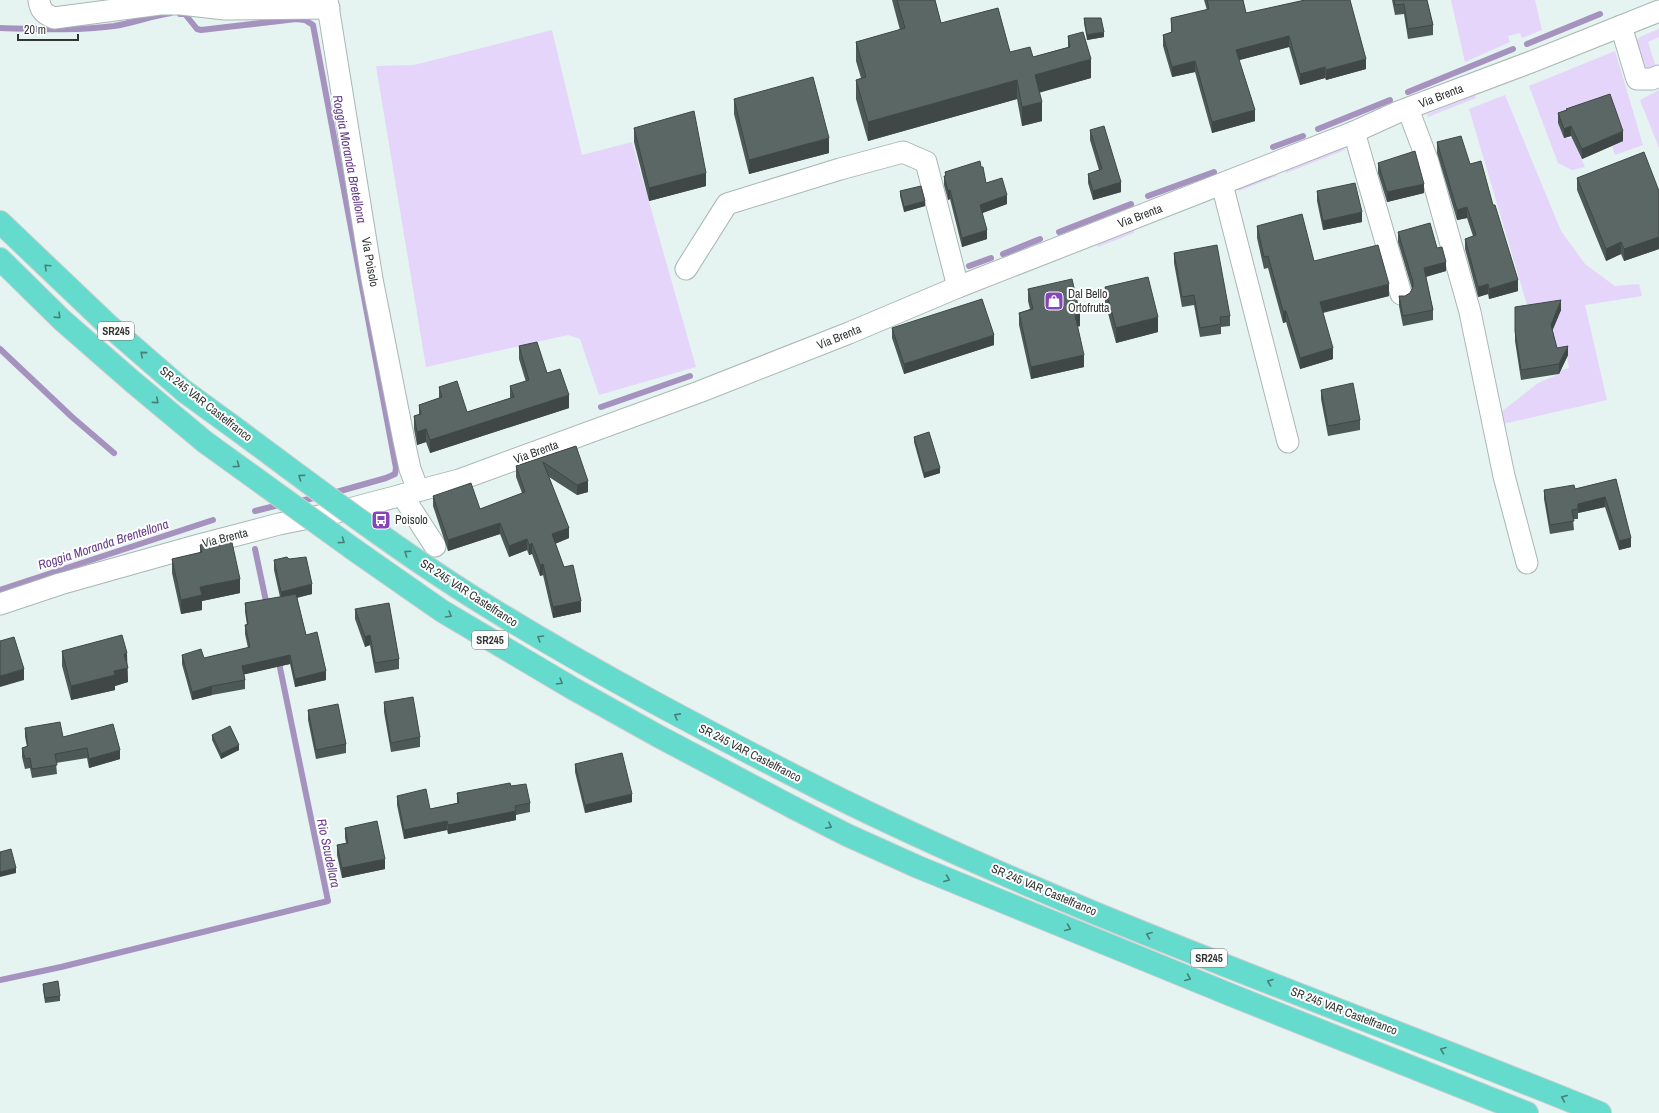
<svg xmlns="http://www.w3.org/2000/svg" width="1659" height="1113" font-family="'Archivo Narrow',sans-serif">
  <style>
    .green { fill: #e6d5fb }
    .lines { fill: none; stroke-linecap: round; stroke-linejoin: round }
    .stream { stroke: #a592bf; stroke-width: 6 }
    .minor-casing { stroke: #a9b7b4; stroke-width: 23 }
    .highway-casing { stroke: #cdcfce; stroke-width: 24 }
    .minor { stroke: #fff; stroke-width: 21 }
    .highway { stroke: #64dbcd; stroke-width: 22 }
    .highway-bridge-casing { stroke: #cdcfce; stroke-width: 24; stroke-linecap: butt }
    .highway-bridge { stroke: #64dbcd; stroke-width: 22 }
    .wall { fill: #4d5957 }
    .shaded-wall { fill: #3f4847 }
    .building { fill: #5a6765; stroke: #3f4847 }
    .oneway { stroke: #478079 }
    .labels { text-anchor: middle; stroke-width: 4; stroke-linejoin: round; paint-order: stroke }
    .shield { fill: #fff; stroke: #6e7271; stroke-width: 1 }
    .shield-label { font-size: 11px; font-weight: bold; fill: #303534 }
    .street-label { font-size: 12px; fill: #303534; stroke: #fff }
    .poi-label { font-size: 12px; fill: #303534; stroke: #fff; text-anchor: start }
    .water-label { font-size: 13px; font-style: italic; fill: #643d88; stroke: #fff }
  </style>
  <rect width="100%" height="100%" fill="#e5f3f1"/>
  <g class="green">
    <polygon points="1451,0 1535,0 1542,30 1522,38 1520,33 1508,36 1510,42 1465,62"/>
    <polygon points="1659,29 1659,37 1648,42 1658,73 1642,71 1634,42 1642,36"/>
    <polygon points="552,30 582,155 632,142 696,367 599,395 580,339 568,335 426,367 376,66 414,65"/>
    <polygon points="1615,51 1643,145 1615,155 1612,146 1623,141 1610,104 1564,138 1572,138 1585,167 1572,170 1558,163 1529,86"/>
    <polygon points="1659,90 1659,148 1640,100"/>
    <polygon points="1475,95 1476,98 1428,117 1427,114"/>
    <polygon points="1505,95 1561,231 1585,264 1615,286 1639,284 1642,296 1585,305 1607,400 1503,424 1501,412 1538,383 1559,374 1561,370 1569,368 1567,356 1557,358 1530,315 1469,109"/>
    <polygon points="1344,147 1345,150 1286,173 1285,170"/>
    <polygon points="1276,174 1277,176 1239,191 1238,189"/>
    <polygon points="1134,230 1134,233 1098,247 1097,245"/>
  </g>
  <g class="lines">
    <g class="stream">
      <polyline points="180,14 185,14 197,29 201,30 296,19 305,20 313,25 396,468 395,474 386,478 333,493"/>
      <path d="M0,28c38,1 76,3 114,-2 19,-3 37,-10 57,-13"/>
      <polyline points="1527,44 1600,14"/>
      <polyline points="1408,92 1513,49"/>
      <polyline points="1318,129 1390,100"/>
      <polyline points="1273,147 1303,136"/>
      <polyline points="1148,196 1214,172"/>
      <polyline points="1059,232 1131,204"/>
      <polyline points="1003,254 1040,239"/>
      <polyline points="969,266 991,258"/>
      <polyline points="0,349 72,417 114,453"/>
      <polyline points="601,407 690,376"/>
      <polyline points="296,502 318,497"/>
      <polyline points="255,511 283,504"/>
      <polyline points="255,549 267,606"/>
      <polyline points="0,590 213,520"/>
      <polyline points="0,980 61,967 328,901 278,658"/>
    </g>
    <g class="minor-casing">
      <g id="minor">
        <path d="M39,0c1,10 5,14 15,18l106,-14h21l44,5 104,-1"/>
        <polyline points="327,0 372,279 404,441 410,469 418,490"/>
        <polyline points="1621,26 1637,79 1652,79 1659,76"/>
        <polyline points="1408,109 1428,162 1470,312 1504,476 1527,563"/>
        <polyline points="1354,132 1401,294"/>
        <polyline points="1222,184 1288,442"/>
        <polyline points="686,269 727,204 840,169 903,152 926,162 958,287"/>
        <polyline points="402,495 435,546"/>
        <polyline points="0,604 60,584 195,546 279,524 334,513 459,480 699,392 849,333 958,287 1354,132 1398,112 1531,62 1659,11"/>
      </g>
    </g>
    <g class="highway-casing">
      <g id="highway">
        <polyline points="0,222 107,324 184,391 239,431"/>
        <polyline points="0,259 62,320 133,382 205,442"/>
        <path d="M824,791c251,125 517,216 776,322"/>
        <polyline points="794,808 847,835 918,867 1236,997 1527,1113"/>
      </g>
    </g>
    <use href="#minor" class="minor"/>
    <use href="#highway" class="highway"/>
    <g class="highway-bridge-casing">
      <g id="highway-bridge">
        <path d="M239,431c81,60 162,122 248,175 110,68 223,127 337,185"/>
        <polyline points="205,442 356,551 442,611 572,688 658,736 794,808"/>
      </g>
    </g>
    <use href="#highway-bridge" class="highway-bridge"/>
  </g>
  <g class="wall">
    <polygon points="892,0 935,0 941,23 1010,52 1033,57 1068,47 1068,36 1091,78 1039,92 1042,121 1022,126 1017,99 868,141 856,99 856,80 861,78 856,61 856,42 900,30"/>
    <polygon points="1204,0 1243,0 1246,13 1302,1 1302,0 1350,0 1366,69 1326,80 1325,78 1300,85 1289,47 1239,60 1255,121 1212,133 1195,72 1172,77 1163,46 1163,35 1171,32 1171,18 1207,10"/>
    <polygon points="1392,0 1427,0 1433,25 1433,35 1408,39 1404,14 1395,15"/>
    <polygon points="1084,18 1104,37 1087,40 1084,23"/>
    <polygon points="734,99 829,153 749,174 734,114"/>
    <polygon points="1566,109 1623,141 1582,159 1571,136 1564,138 1558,123 1558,113 1566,110"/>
    <polygon points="634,128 706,186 649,201 634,142"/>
    <polygon points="1090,130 1121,192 1093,200 1088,183 1088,174 1099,170 1090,140"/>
    <polygon points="1437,142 1470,164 1518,291 1489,299 1488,294 1478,297 1465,249 1465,239 1473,236 1467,218 1457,220 1437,153"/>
    <polygon points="1378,163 1424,193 1387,202 1378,173"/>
    <polygon points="945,172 986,183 1007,204 982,213 987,239 962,247 950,199 948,200 944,185 944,176 945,176"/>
    <polygon points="1577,178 1659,191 1659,249 1624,261 1621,254 1606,261 1577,190"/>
    <polygon points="900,191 925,206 904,212 900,196"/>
    <polygon points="1317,191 1362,222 1323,230 1317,201"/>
    <polygon points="1257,226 1314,261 1389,296 1323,313 1333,359 1300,369 1286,322 1283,323 1268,268 1264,269 1257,238"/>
    <polygon points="1398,232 1437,248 1446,271 1426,277 1433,310 1433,320 1403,326 1399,306 1399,296 1405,296 1410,293 1412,289 1398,242"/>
    <polygon points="1174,253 1230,316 1230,326 1221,327 1221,334 1200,337 1194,305 1182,307 1174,263"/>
    <polygon points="1105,287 1158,332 1116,343 1105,302"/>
    <polygon points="1028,289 1080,326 1077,327 1084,367 1031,379 1019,325 1019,313 1030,309 1028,301"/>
    <polygon points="1515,307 1561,310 1552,331 1557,348 1568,355 1559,374 1521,380 1515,341"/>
    <polygon points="892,328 994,345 904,374 892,338"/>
    <polygon points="519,346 547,373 569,408 430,453 426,442 417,445 414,429 414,416 419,414 419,405 439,398 439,387 467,412 510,398 510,386 526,382 519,359"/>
    <polygon points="1321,390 1360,420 1360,430 1328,436 1321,399"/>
    <polygon points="914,437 940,473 924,478 914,442"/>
    <polygon points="576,446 588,492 577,495 549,477 569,538 555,544 581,612 553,618 543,575 540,576 532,554 529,555 527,550 509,557 500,534 448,551 433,506 433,496 480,509 522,493 516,477 516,466"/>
    <polygon points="1616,479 1631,547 1619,550 1605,507 1578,513 1578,519 1573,519 1574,530 1550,534 1544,499 1544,490 1575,489"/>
    <polygon points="200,545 240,593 202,601 202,610 181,614 172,573 172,559 200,553"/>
    <polygon points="274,560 312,594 297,598 306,635 326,680 295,687 290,664 244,674 245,680 245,689 212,695 192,700 182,664 182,655 204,658 248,648 245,634 245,625 247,625 245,612 245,603 280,597 274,570"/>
    <polygon points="355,609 399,659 399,669 375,673 370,645 365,647 355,619"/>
    <polygon points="62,651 127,666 128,682 115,686 115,690 71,700 62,666"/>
    <polygon points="384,702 420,737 420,747 391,752 384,712"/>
    <polygon points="308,710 346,744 346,753 316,759 308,720"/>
    <polygon points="25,728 63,737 120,759 89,768 87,758 56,763 57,774 32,778 30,768 25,769 22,757 22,748 27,747 25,737"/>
    <polygon points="212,735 239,750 221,759 212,740"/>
    <polygon points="575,764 632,802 585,813 575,772"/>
    <polygon points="511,786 530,803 530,812 516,815 516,820 448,834 447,830 404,839 397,805 397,796 430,809 457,803 457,793"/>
    <polygon points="345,828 385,869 342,878 337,855 337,845 346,843 345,838"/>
    <polygon points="43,984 60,996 60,1001 45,1003 43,989"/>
  </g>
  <g class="shaded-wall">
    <polygon points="1104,32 1104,37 1087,40 1087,35"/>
    <polygon points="1289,36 1289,47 1236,61 1236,50"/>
    <polygon points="1091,59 1091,78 1035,94 1035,75"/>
    <polygon points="1366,59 1366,69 1326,80 1326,70"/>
    <polygon points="1195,61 1195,72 1172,77 1172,67"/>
    <polygon points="1325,67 1325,78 1300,85 1300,74"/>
    <polygon points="1017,80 1017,99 868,141 868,122"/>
    <polygon points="1042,102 1042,121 1022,126 1022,107"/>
    <polygon points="1255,110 1255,121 1212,133 1212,122"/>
    <polygon points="1571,126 1571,136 1564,138 1564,129"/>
    <polygon points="1623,131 1623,141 1582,159 1582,149"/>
    <polygon points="829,138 829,153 749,174 749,160"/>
    <polygon points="706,173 706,186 649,201 649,188"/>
    <polygon points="1121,182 1121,192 1093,200 1093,191"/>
    <polygon points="1424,184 1424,193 1387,202 1387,192"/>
    <polygon points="950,190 950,199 948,200 948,191"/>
    <polygon points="1007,195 1007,204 980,214 980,205"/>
    <polygon points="925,201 925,206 904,212 904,207"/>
    <polygon points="1467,207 1467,218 1457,220 1457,210"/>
    <polygon points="1362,212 1362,222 1323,230 1323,221"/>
    <polygon points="987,230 987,239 962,247 962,238"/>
    <polygon points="1659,237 1659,249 1624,261 1624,249"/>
    <polygon points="1621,242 1621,254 1606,261 1606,249"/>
    <polygon points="1446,262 1446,271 1424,277 1424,268"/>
    <polygon points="1518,280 1518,291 1489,299 1489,289"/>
    <polygon points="1389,284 1389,296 1320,313 1320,302"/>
    <polygon points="1488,284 1488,294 1478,297 1478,287"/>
    <polygon points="1561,300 1561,310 1551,334 1551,325"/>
    <polygon points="1283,311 1286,311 1286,322 1283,323"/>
    <polygon points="1080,314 1080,326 1075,327 1075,315"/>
    <polygon points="1158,317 1158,332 1116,343 1116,328"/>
    <polygon points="994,335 994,345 904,374 904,364"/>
    <polygon points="1568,346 1568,355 1559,374 1559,364"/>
    <polygon points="1333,348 1333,359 1300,369 1300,358"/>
    <polygon points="1084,355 1084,367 1031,379 1031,367"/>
    <polygon points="569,395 569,408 430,453 430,440"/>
    <polygon points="426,429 426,442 417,445 417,432"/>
    <polygon points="940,468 940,473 924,478 924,473"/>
    <polygon points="588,481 588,492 577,495 577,485"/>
    <polygon points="1605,497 1605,507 1578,513 1578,504"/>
    <polygon points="500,523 500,534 448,551 448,540"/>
    <polygon points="569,528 569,538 552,545 552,534"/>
    <polygon points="1631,538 1631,547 1619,550 1619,541"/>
    <polygon points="527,539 527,550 509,557 509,546"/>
    <polygon points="532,543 532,554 529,555 529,545"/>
    <polygon points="543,564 543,575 540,576 540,565"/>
    <polygon points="240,579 240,593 202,601 202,610 181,614 181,600 200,587"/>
    <polygon points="312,584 312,594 281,601 281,592"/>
    <polygon points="581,601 581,612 553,618 553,607"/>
    <polygon points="370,635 370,645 365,647 365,637"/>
    <polygon points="127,653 128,682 115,686 115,690 71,700 71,686 114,671 124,654"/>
    <polygon points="290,655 290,664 242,675 242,666"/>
    <polygon points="24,669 24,680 0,687 0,676"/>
    <polygon points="326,671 326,680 295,687 295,679"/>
    <polygon points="212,686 212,695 192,700 192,692"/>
    <polygon points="239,745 239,750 221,759 221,754"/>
    <polygon points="120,750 120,759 89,768 89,759"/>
    <polygon points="632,794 632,802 585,813 585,805"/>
    <polygon points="516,811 516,820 448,834 448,825"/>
    <polygon points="447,821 447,830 404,839 404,830"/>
    <polygon points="385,859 385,869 342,878 342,868"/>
    <polygon points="16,868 16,873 0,877 0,872"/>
  </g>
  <g class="building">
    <polygon points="897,0 935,0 941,23 998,8 1010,52 1030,47 1033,57 1070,47 1068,36 1083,32 1091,59 1035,75 1042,102 1022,107 1017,80 868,122 856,80 866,77 856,42 905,28"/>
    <polygon points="1207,0 1243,0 1246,13 1305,0 1350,0 1366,59 1326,70 1325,67 1300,74 1289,36 1236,50 1255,110 1212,122 1195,61 1172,67 1163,35 1172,32 1171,18 1209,9"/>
    <polygon points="1394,0 1427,0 1433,25 1408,29 1404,4 1395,5"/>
    <polygon points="1084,18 1101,18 1104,32 1087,35"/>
    <polygon points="813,77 829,138 749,160 734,99"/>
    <polygon points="1610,94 1623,131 1582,149 1571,126 1564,129 1558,113 1567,110 1566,109"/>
    <polygon points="694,111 706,173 649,188 634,128"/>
    <polygon points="1104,126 1121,182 1093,191 1088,174 1102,169 1090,130"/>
    <polygon points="1461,136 1470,164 1481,161 1493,205 1495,205 1518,280 1489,289 1488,284 1478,287 1465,239 1476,235 1467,207 1457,210 1437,142"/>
    <polygon points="1415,151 1424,184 1387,192 1378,163"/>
    <polygon points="1644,152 1659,191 1659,237 1624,249 1621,242 1606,249 1577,178"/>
    <polygon points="980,161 981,167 983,167 986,183 1002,178 1007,195 980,205 987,230 962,238 950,190 948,191 944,176 946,176 945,172"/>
    <polygon points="1355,183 1362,212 1323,221 1317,191"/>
    <polygon points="921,186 925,201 904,207 900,191"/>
    <polygon points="1302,214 1314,261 1378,245 1389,284 1320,302 1333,348 1300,358 1286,311 1283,311 1268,256 1264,257 1257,226"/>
    <polygon points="1430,223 1437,248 1442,247 1446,262 1424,268 1433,310 1403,316 1399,296 1405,296 1410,293 1413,287 1413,282 1398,232"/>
    <polygon points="1217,245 1230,316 1220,317 1221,324 1200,328 1194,295 1182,297 1174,253"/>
    <polygon points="1148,277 1158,317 1116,328 1105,287"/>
    <polygon points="1072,279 1080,314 1075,315 1084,355 1031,367 1019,313 1033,309 1028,289"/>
    <polygon points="982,299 994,335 904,364 892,328"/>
    <polygon points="1561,300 1551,325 1557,348 1568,346 1559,364 1521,370 1515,331 1515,307"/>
    <polygon points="537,342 547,373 560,369 569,395 430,440 426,429 417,432 414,416 421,414 419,405 442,397 439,387 457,381 467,412 514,397 510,386 529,380 519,346"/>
    <polygon points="1353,383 1360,420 1328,426 1321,390"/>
    <polygon points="929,432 940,468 924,473 914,437"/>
    <polygon points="576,446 588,481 577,485 543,462 569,528 552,534 564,567 573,565 581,601 553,607 543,564 540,565 532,543 529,545 527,539 509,546 500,523 448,540 433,496 471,483 480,509 525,492 516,466"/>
    <polygon points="1616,479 1631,538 1619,541 1605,497 1578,504 1578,509 1572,510 1574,521 1550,525 1544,490 1574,485 1575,489"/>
    <polygon points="231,538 240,579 200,587 202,595 181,600 172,559 202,552 200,545"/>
    <polygon points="287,557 289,559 306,557 312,584 281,592 274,560"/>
    <polygon points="296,594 306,635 317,632 326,671 295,679 290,655 242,666 245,680 212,686 192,692 182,655 201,649 204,658 250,647 245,625 248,624 245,603"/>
    <polygon points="389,603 399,659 375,663 370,635 365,637 355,609"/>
    <polygon points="122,635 127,653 124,654 128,668 114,671 115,675 71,686 62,651"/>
    <polygon points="14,637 24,669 0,676 0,641"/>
    <polygon points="413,697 420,737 391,743 384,702"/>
    <polygon points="338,704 346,744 316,750 308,710"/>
    <polygon points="60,722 63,737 113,724 120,750 89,759 87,748 55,754 57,765 32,769 30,758 25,759 22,748 28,746 25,728"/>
    <polygon points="230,726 239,745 221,754 212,735"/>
    <polygon points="622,753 632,794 585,805 575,764"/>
    <polygon points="510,783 511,786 526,784 530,803 515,806 516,811 448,825 447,821 404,830 397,796 426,789 430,809 459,803 457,793"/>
    <polygon points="377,821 385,859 342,868 337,845 348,843 345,828"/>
    <polygon points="11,849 16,868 0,872 0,852"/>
    <polygon points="58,981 60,996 45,998 43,984"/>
  </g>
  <defs><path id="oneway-chevron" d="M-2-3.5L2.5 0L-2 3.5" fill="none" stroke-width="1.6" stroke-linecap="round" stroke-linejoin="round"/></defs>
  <g class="oneway">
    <use href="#oneway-chevron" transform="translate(47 267) rotate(-137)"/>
    <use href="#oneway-chevron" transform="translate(58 316) rotate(44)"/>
    <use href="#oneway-chevron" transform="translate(143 354) rotate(-139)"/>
    <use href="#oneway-chevron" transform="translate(156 401) rotate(40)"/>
    <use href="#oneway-chevron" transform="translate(237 465) rotate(36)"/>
    <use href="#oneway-chevron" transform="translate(301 477) rotate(-144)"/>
    <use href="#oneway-chevron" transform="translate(342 541) rotate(36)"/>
    <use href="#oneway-chevron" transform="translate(407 553) rotate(-146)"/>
    <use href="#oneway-chevron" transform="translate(449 615) rotate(31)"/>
    <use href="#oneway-chevron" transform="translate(540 638) rotate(-149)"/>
    <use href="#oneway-chevron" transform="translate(560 682) rotate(31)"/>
    <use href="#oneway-chevron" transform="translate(677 716) rotate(-152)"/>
    <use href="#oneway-chevron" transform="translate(829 826) rotate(27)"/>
    <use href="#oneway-chevron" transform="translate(947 879) rotate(22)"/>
    <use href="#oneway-chevron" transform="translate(1068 928) rotate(22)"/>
    <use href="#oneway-chevron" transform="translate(1149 935) rotate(-159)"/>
    <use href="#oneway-chevron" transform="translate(1188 978) rotate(22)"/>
    <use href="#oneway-chevron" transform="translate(1270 982) rotate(-159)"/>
    <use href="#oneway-chevron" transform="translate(1443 1050) rotate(-159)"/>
    <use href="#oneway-chevron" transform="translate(1564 1098) rotate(-158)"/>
  </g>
  <defs>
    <g id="shop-square" transform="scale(1)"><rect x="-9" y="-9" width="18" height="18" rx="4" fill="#8546bc" stroke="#fff"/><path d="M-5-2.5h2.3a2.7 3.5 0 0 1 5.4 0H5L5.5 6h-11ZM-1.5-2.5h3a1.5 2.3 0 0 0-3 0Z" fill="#fff"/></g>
    <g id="bus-square" transform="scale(1)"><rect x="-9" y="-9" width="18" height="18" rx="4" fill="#8546bc" stroke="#fff"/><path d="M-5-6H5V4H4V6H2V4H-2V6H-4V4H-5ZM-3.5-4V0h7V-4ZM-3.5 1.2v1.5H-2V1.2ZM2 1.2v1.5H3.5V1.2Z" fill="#fff"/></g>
  </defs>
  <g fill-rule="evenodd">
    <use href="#shop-square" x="1054" y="301"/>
    <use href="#bus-square" x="381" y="520"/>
  </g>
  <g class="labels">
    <g class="shield">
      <rect x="98" y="322" width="36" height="18" rx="3"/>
      <rect x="472" y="631" width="36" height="18" rx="3"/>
      <rect x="1191" y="949" width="36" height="18" rx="3"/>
    </g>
    <g class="shield-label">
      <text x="116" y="335">SR245</text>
      <text x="490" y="644">SR245</text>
      <text x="1209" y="962">SR245</text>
    </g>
    <g class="street-label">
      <text transform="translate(1441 96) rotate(-21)" y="4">Via Brenta</text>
      <text transform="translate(1140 216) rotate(-21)" y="4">Via Brenta</text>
      <text transform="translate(370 262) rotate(80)" y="4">Via Poisolo</text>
      <text transform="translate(839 337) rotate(-22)" y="4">Via Brenta</text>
      <text transform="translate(206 404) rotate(38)" y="4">SR 245 VAR Castelfranco</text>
      <text transform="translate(536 452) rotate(-20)" y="4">Via Brenta</text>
      <text transform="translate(225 538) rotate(-14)" y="4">Via Brenta</text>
      <text transform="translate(469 593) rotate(33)" y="4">SR 245 VAR Castelfranco</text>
      <text transform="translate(750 753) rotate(27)" y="4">SR 245 VAR Castelfranco</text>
      <text transform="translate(1044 890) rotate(23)" y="4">SR 245 VAR Castelfranco</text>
      <text transform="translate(1344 1011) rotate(21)" y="4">SR 245 VAR Castelfranco</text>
    </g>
    <g class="poi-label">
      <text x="1068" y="298">Dal Bello<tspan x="1068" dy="14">Ortofrutta</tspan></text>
      <text x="395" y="524">Poisolo</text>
    </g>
    <g class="water-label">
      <text transform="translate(350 159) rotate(79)" y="5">Roggia Moranda Bretellona</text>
      <text transform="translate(103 544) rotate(-18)" y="5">Roggia Moranda Brentellona</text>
      <text transform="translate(329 853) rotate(78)" y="5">Rio Scudellara</text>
    </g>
  </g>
  <path d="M18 34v6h60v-6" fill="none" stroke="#303534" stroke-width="2"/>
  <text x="24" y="34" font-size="12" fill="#303534" stroke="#ffffff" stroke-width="3" paint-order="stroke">20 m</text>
</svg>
